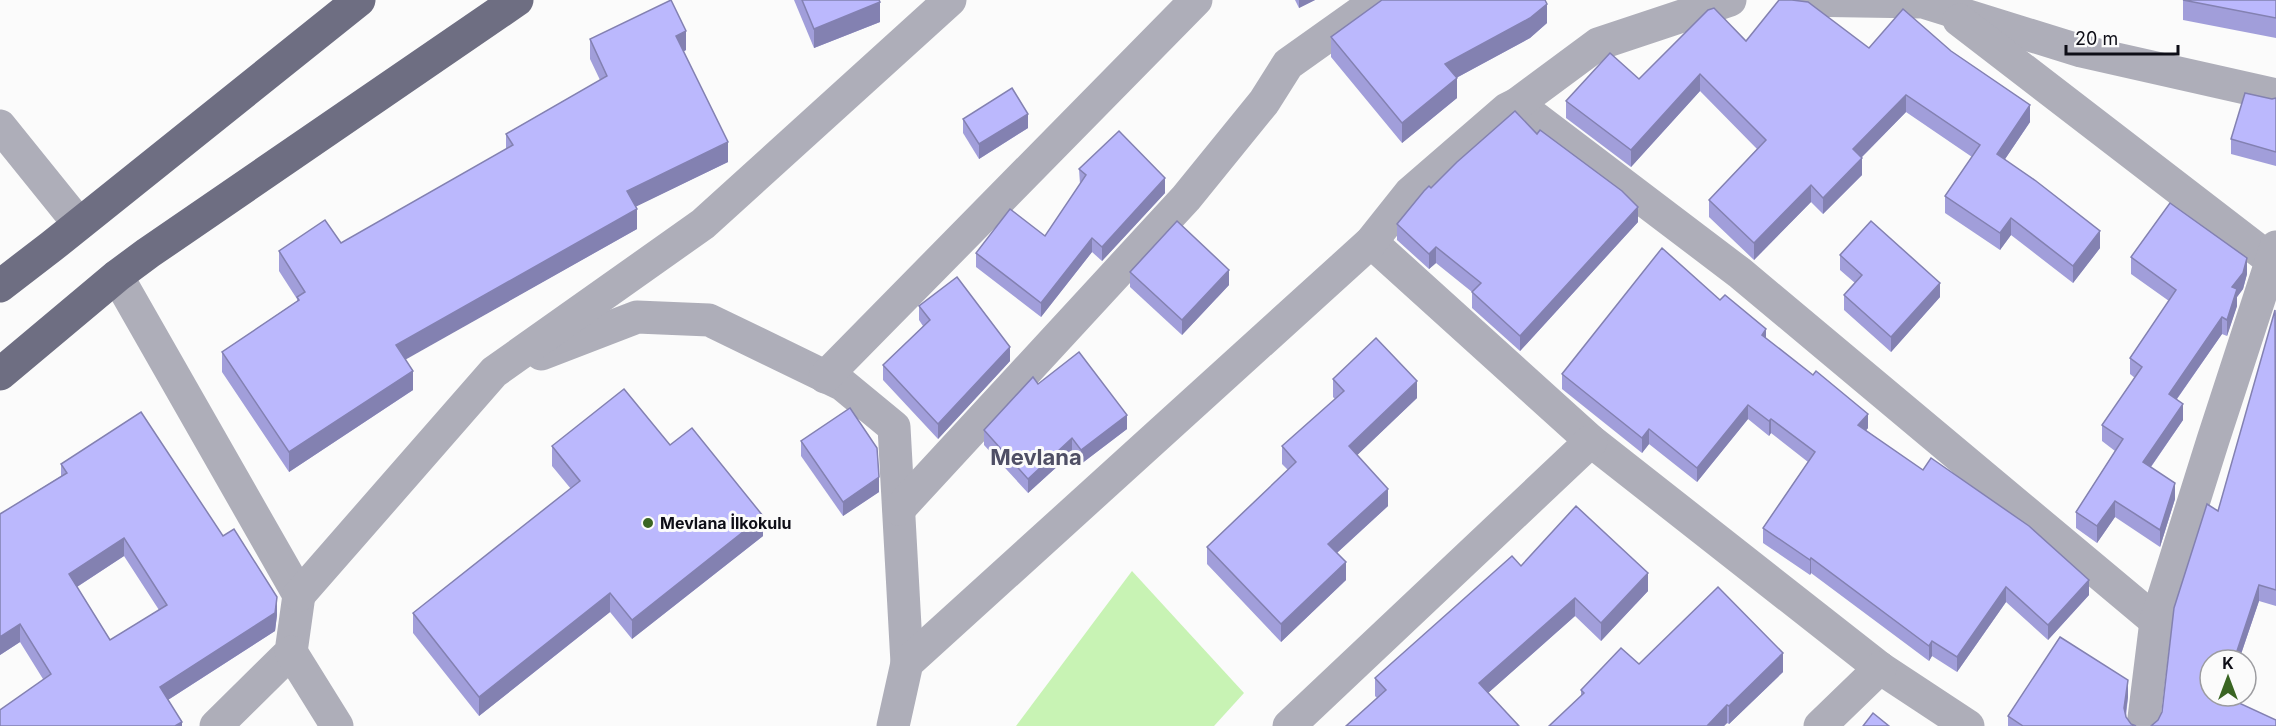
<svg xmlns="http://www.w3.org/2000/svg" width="2276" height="726" font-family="Inter,sans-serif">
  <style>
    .green { fill: #c8f3b4 }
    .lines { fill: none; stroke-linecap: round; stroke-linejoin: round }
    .minor { stroke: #aeaeb9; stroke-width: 33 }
    .major { stroke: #6e6e82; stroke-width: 33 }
    .wall { fill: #a19eda; fill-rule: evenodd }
    .shaded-wall { fill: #8381b1 }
    .building { fill: #bbb8fd; stroke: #8381b1; stroke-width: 1.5; fill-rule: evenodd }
    .poi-dot { fill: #3a6523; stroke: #fbfbfb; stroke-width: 2 }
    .labels { text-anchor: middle; stroke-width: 6; stroke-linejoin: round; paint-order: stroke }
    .poi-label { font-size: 16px; font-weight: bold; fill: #0e0e17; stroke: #fbfbfb; text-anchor: start }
    .district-label { font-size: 22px; font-weight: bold; fill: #4f4f65; stroke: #fbfbfb }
  </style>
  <rect width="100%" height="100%" fill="#fbfbfb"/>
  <polygon class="green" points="1132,571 1244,693 1214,726 1016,726"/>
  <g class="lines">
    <g class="minor">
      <polyline points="1797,0 1923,2 2081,51 2276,95"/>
      <polyline points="1959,20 2271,260"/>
      <polyline points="1517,104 1740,273 2156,621"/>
      <polyline points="0,126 79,224"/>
      <polyline points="1371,242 1591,441 1880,668 1968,726"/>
      <polyline points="117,276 299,595 291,652 216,726"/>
      <polyline points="541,354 637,317 709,320 843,385 894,427 907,663"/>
      <polyline points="825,377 1196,0"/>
      <polyline points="899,509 1186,198 1264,102 1288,64 1378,0"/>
      <polyline points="299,595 494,372 703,224 950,0"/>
      <polyline points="291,652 337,726"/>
      <polyline points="893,726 907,663 1371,242 1410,193 1507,109 1517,104 1598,44 1730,0"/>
      <polyline points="1289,726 1591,441"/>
      <polyline points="1820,726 1880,668"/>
      <polyline points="2143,726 2156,621 2213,440 2276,247"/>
    </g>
    <g class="major">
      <polyline points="0,286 52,246 359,0"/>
      <polyline points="0,374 117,276 148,253 517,0"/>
    </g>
  </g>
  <g class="wall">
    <polygon points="794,0 879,0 880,22 814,48"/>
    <polygon points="1295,0 1315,0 1299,8"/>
    <polygon points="2183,0 2276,0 2276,38 2183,20"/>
    <polygon points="1547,23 1530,38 1456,78 1457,98 1402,143 1331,57 1331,37"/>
    <polygon points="590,39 686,50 683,52 728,162 636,206 637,229 405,359 413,390 289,472 222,372 222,352 297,301 297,299 279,271 279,251 341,243 506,149 506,134 600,80 590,59"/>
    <polygon points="1746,41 1869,48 2030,122 2005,159 2100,248 2073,283 2011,235 2000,250 1945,213 1945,196 1972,157 1906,112 1862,157 1862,175 1823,214 1811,202 1754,260 1709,217 1709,200 1757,149 1700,91 1631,167 1566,118 1566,101 1639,79"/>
    <polygon points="2276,98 2276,166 2231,154 2231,139 2272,99"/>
    <polygon points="963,119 1028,128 979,159 963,133"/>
    <polygon points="1537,134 1638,222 1520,351 1472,308 1472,292 1436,263 1429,269 1397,240 1397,224 1431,188"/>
    <polygon points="1079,169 1165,193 1102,261 1092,252 1041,317 976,267 976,253 1045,236 1080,184"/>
    <polygon points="1840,255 1940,297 1891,352 1844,310 1844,295 1855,283 1840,270"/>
    <polygon points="2131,257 2247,274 2243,289 2237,297 2237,306 2227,336 2222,334 2177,399 2183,420 2151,467 2175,499 2160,547 2115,517 2097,543 2076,528 2076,512 2115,451 2102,441 2102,425 2135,378 2130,374 2130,358 2169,301 2131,274"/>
    <polygon points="1130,272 1229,285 1182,335 1130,287"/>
    <polygon points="919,306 1010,361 938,439 883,380 883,365 923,326 919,320"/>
    <polygon points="2276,310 2276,606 2259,601 2239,660 2210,660 2210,696 2227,696 2227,697 2158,720 2162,712"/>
    <polygon points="1766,338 1868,428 1866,430 2089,595 2048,640 2006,602 1957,672 1932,656 1929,661 1811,573 1810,575 1763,543 1763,528 1808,462 1771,433 1769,436 1748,419 1697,482 1649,444 1642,453 1562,389 1562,374"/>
    <polygon points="1333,379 1417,398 1357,455 1388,506 1337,553 1346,580 1281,642 1207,564 1207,547 1288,470 1282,464 1282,446 1335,399 1333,397"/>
    <polygon points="1038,384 1127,429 1081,464 1072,453 1028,493 984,445 984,430"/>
    <polygon points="801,441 879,492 843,516 801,456"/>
    <polygon points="670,445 763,536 632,639 610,612 479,716 413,633 413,613 571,489 552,466 552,446"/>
    <path d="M61,464l162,72 54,79 -2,16 -107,69 14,26 -139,-47 -23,-37 -20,13v-141l61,-38zM124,556l35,54 -49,30 -33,-53z"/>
    <polygon points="1521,566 1648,591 1601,641 1575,616 1488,693 1377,698 1375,696 1375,678"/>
    <polygon points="1639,664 1783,672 1729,724 1727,723 1724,726 1549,726 1581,697 1581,690"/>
    <polygon points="2128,697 2126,717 2131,724 2136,726 2008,726 2008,716"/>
  </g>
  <g class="shaded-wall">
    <polygon points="1299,0 1315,0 1299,8"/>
    <polygon points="880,2 880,22 814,48 814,29"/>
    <polygon points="1547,4 1547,23 1530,38 1445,84 1445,64"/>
    <polygon points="686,31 686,50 676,55 676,36"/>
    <polygon points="1700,74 1700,91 1631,167 1631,150"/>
    <polygon points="1457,78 1457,98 1402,143 1402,123"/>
    <polygon points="1906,95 1906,112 1853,166 1853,149"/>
    <polygon points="2030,105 2030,122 1997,171 1997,154"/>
    <polygon points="1028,114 1028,128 979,159 979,144"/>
    <polygon points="728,142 728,162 627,211 627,191"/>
    <polygon points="1862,158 1862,175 1823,214 1823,198"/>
    <polygon points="1165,178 1165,193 1102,261 1102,247"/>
    <polygon points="1811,185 1811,202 1754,260 1754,243"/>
    <polygon points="1638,207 1638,222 1520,351 1520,336"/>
    <polygon points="637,209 637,229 396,365 396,345"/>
    <polygon points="2011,218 2011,235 2000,250 2000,233"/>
    <polygon points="2100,231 2100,248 2073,283 2073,266"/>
    <polygon points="1092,238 1092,252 1041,317 1041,303"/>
    <polygon points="1436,247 1436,263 1429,269 1429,254"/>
    <polygon points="2247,258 2247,274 2243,289 2237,297 2237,306 2227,336 2227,320 2232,287"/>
    <polygon points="1229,270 1229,285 1182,335 1182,320"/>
    <polygon points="1940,283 1940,297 1891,352 1891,337"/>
    <polygon points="2222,317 2222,334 2169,410 2169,394"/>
    <polygon points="1766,329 1766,344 1762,335"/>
    <polygon points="1010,347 1010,361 938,439 938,424"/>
    <polygon points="413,371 413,390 289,472 289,452"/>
    <polygon points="1417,381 1417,398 1349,463 1349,446"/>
    <polygon points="2183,404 2183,420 2143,478 2143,462"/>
    <polygon points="1748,405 1748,419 1697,482 1697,468"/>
    <polygon points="1868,414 1868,428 1858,440 1858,425"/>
    <polygon points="1127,415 1127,429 1081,464 1081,450"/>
    <polygon points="1771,419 1771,433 1769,436 1769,421"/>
    <polygon points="1649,429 1649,444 1642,453 1642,438"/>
    <polygon points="1072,438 1072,453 1028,493 1028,479"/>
    <polygon points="879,477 879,492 843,516 843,502"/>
    <polygon points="2175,483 2175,499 2160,547 2160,530"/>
    <polygon points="1388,489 1388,506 1328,561 1328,544"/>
    <polygon points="2115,501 2115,517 2097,543 2097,526"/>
    <polygon points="763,516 763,536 632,639 632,620"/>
    <polygon points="124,538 124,556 69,592 69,574"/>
    <polygon points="1811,558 1811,573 1810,575 1810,560"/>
    <polygon points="1346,562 1346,580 1281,642 1281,624"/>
    <polygon points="1648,573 1648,591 1601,641 1601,623"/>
    <polygon points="2089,580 2089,595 2048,640 2048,625"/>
    <polygon points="2259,585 2259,601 2239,660 2234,660"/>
    <polygon points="2006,587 2006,602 1957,672 1957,657"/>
    <polygon points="610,593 610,612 479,716 479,697"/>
    <polygon points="277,597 277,615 275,631 160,705 160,687"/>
    <polygon points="1575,598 1575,616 1479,701 1479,683"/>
    <polygon points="20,624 20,642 0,655 0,637"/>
    <polygon points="1932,641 1932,656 1929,661 1929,646"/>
    <polygon points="1783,653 1783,672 1729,724 1729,706"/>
    <polygon points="2128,680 2128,697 2124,724 2124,708"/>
    <polygon points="1727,705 1727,723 1724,726 1707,726"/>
    <polygon points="182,722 182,726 175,726"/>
  </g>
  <g class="building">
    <polygon points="671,0 686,31 676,36 728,142 627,191 637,209 396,345 413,371 289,452 222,352 299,300 297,297 305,292 279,251 325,220 341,243 513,145 506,134 607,76 590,39"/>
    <polygon points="802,0 879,0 880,2 814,29"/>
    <polygon points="1382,0 1545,0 1547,4 1530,18 1445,64 1457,78 1402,123 1331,37"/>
    <polygon points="1779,0 1792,0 1808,2 1869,48 1903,9 1951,51 2030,105 1997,154 2036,181 2100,231 2073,266 2011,218 2000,233 1945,196 1980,145 1906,95 1853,149 1862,158 1823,198 1811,185 1754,243 1709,200 1766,140 1700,74 1631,150 1566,101 1610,53 1639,79 1708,10 1714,8 1746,41"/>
    <polygon points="2183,0 2276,0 2276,18"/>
    <polygon points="1012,88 1028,114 979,144 963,119"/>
    <polygon points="2245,93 2272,99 2276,98 2276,152 2231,139"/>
    <polygon points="1515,111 1537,134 1540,130 1622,191 1638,207 1520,336 1472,292 1481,283 1436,247 1429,254 1397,224 1424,191 1429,186 1431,188 1457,162"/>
    <polygon points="1119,131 1165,178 1102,247 1092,238 1041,303 976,253 1010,209 1045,236 1086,175 1079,169"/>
    <polygon points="2170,203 2247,258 2243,273 2232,287 2237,289 2227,320 2222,317 2169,394 2183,404 2143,462 2175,483 2160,530 2115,501 2097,526 2076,512 2123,439 2102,425 2142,367 2130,358 2176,290 2131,257"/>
    <polygon points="1177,221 1229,270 1182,320 1130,272"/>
    <polygon points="1871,221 1940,283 1891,337 1844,295 1862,275 1840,255"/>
    <polygon points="1662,248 1720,300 1725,295 1766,329 1762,335 1813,375 1816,371 1868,414 1858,425 1923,470 1931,458 2029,526 2089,580 2048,625 2006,587 1957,657 1932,641 1929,646 1811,558 1810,560 1763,528 1815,452 1771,419 1769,421 1748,405 1697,468 1649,429 1642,438 1562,374"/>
    <polygon points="957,277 1010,347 938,424 883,365 930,320 919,306"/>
    <polygon points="2275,310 2276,590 2259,585 2234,660 2210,660 2210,696 2224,696 2276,720 2276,726 2151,726 2158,720 2162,712 2174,608 2207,504 2218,511"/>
    <polygon points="1376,338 1417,381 1349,446 1388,489 1328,544 1346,562 1281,624 1207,547 1296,462 1282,446 1344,391 1333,379"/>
    <polygon points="1079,352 1127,415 1081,450 1072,438 1028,479 984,430 1033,377 1038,384"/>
    <polygon points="624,389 670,445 692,428 763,516 632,620 610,593 479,697 413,613 580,481 552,446"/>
    <polygon points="850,408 877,448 879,477 843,502 801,441"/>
    <path d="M141,412l82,124 11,-7 43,68 -2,16 -115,74 22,35 -7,4h-175v-16l51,-36 -31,-50 -20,13v-123l67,-41 -6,-9zM124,538l43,67 -57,35 -41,-66z"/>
    <polygon points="1576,506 1648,573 1601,623 1575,598 1479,683 1519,726 1346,726 1386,690 1375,678 1512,556 1521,566"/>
    <polygon points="1718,587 1783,653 1729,706 1727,705 1707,726 1549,726 1584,693 1581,690 1621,648 1639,664"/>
    <polygon points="2060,637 2128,680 2124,708 2126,717 2131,724 2136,726 2023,726 2008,716"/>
    <polygon points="1873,713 1889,726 1863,726"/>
  </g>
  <circle class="poi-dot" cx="648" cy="523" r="6"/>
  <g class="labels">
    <g class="poi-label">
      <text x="660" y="529">Mevlana İlkokulu</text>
    </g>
    <g class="district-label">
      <text x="1036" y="465">Mevlana</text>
    </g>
  </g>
  <g transform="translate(2228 678)"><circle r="28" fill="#fbfbfb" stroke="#9c9ca0" stroke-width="1.5"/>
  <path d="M0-4.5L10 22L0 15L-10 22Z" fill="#3a6523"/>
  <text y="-9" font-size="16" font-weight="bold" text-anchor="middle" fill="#0e0e17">K</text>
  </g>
  <path d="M2066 45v9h112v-9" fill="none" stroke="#0e0e17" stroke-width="3"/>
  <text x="2075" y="45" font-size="18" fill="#0e0e17" stroke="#fbfbfb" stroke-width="4.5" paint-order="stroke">20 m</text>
</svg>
